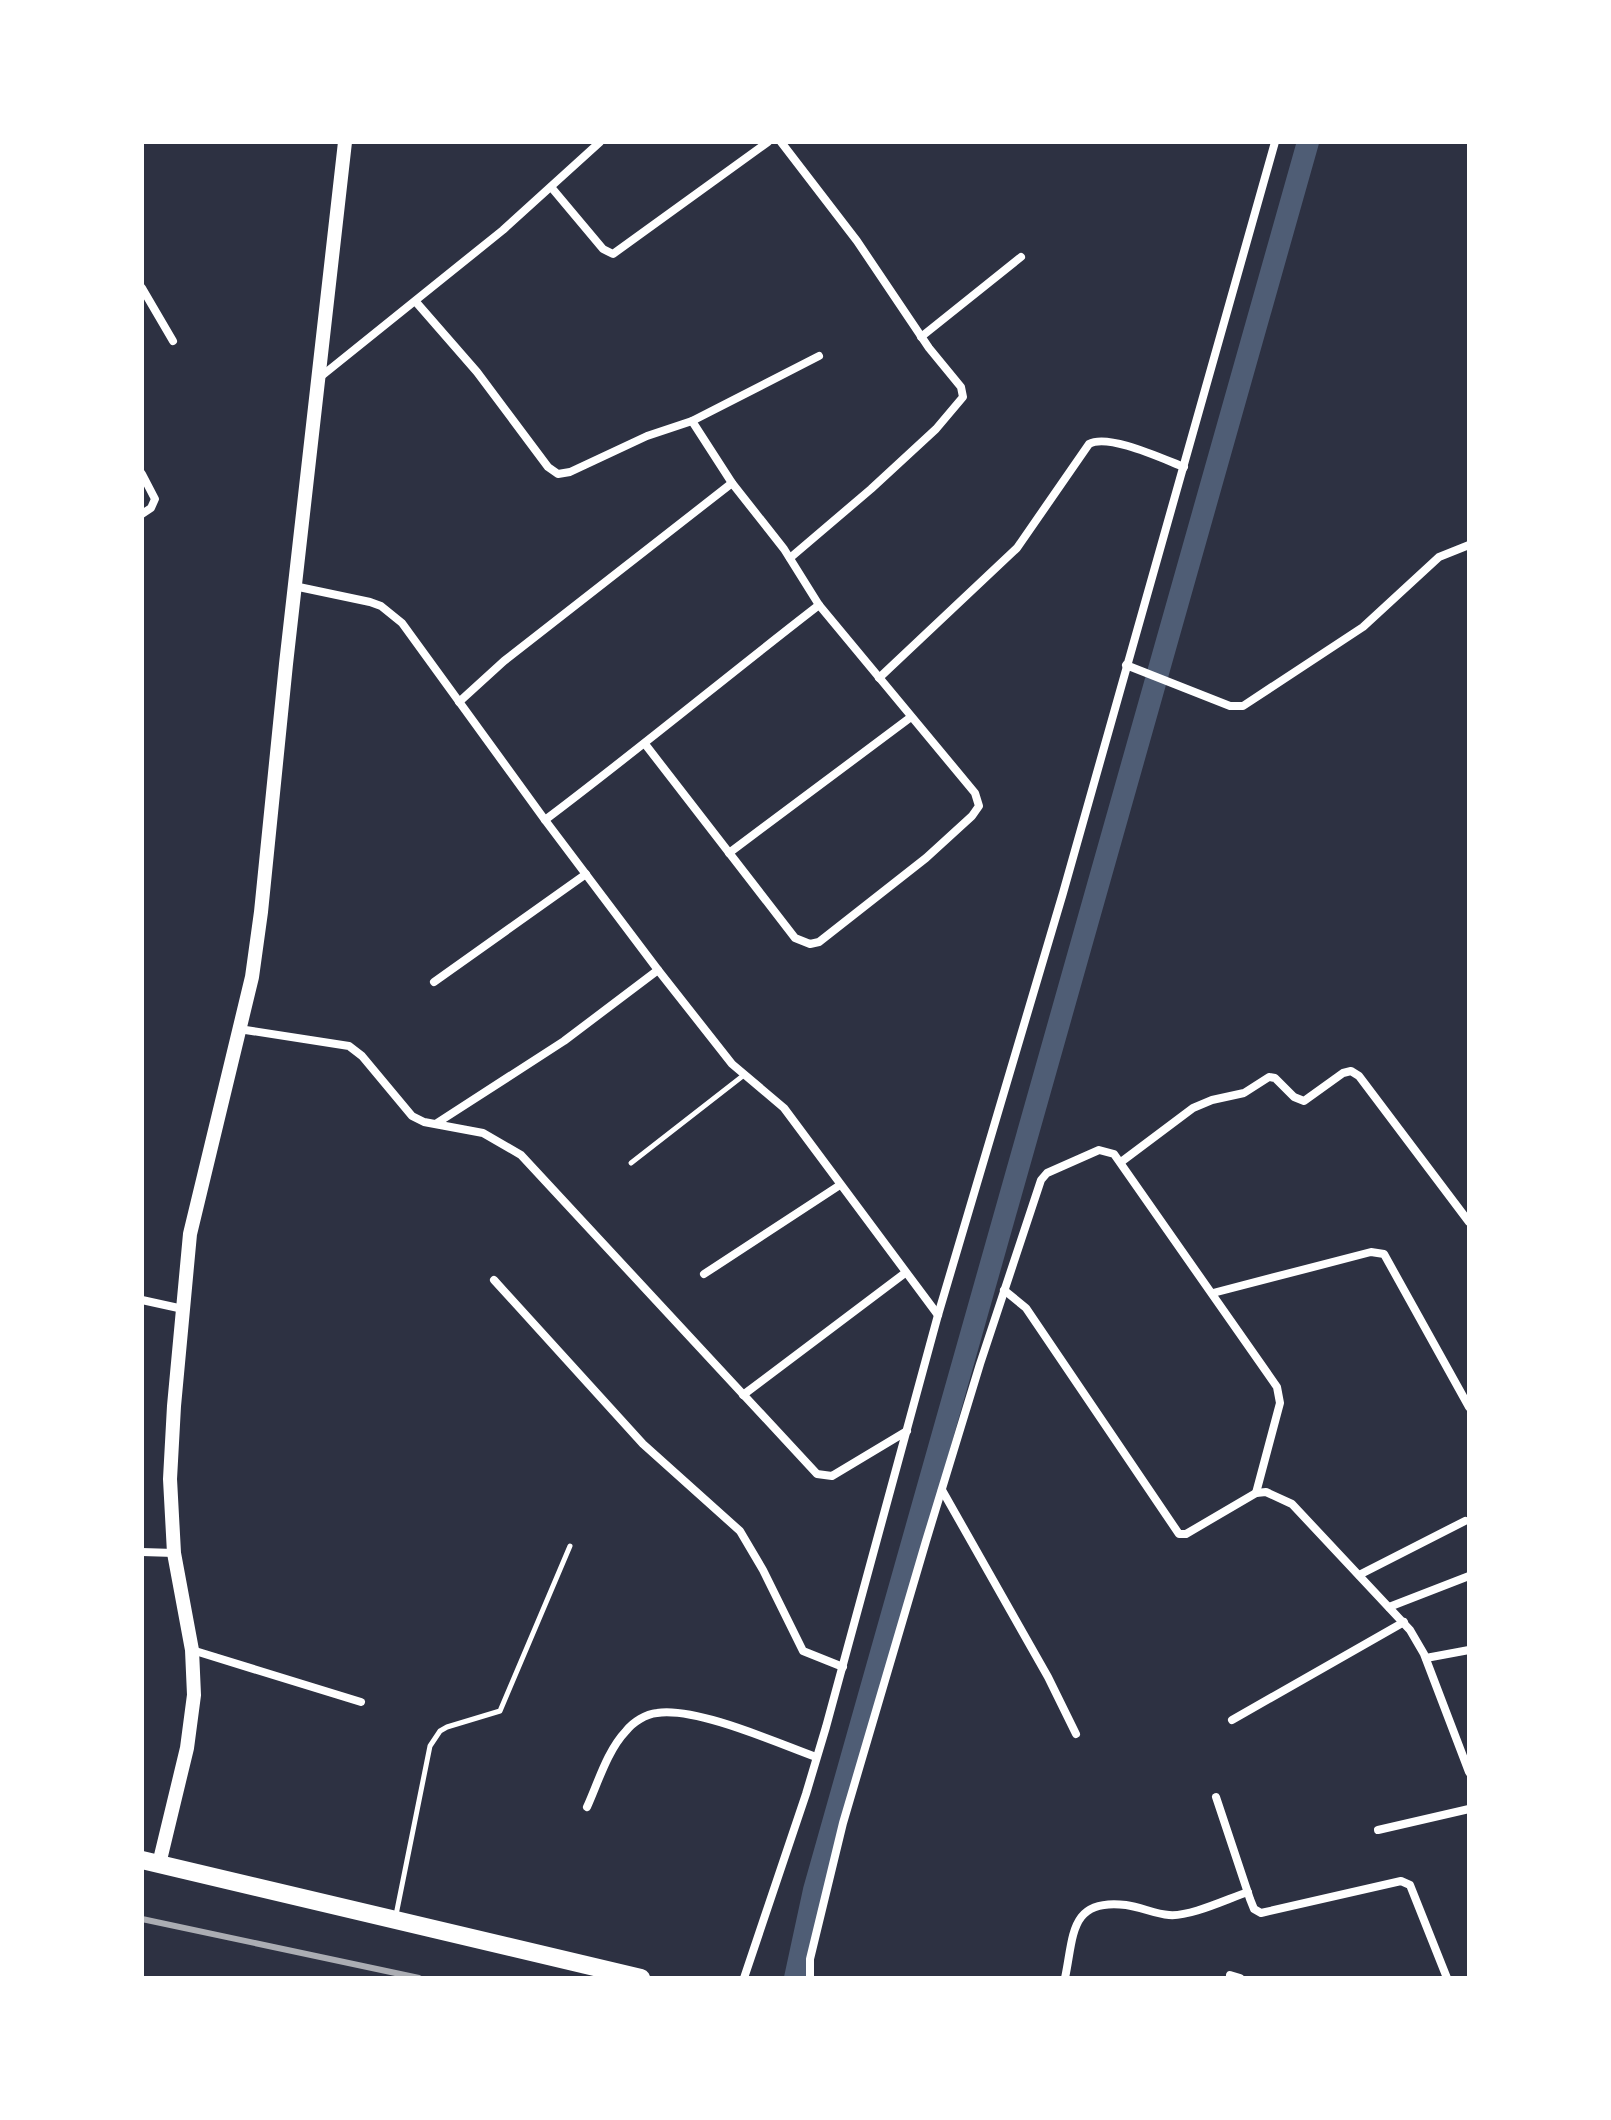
<svg xmlns="http://www.w3.org/2000/svg" width="1611" height="2120" font-family="Raleway,sans-serif">
  <style>
    .lines { fill: none; stroke-linecap: round; stroke-linejoin: round }
    .canal { stroke: #4f5d75; stroke-width: 22 }
    .service { stroke: #fff; stroke-width: 5 }
    .minor { stroke: #fff; stroke-width: 8 }
    .tertiary { stroke: #fff; stroke-width: 14 }
    .trunk { stroke: #fff; stroke-width: 18 }
    .rail { stroke: #abadb3; stroke-width: 6 }
  </style>
  <rect width="100%" height="100%" fill="#2d3142"/>
  <g class="lines">
    <polyline class="canal" points="795,1978 814,1890 1308,142"/>
    <g class="service">
      <polyline points="631,1163 744,1075"/>
      <polyline points="396,1915 430,1746 440,1731 447,1727 500,1711 570,1546"/>
    </g>
    <g class="minor">
      <polyline points="781,142 857,241 929,348 961,387 963,397 936,429 871,489 790,558"/>
      <polyline points="551,187 603,249 613,254 768,142"/>
      <polyline points="142,288 173,341"/>
      <polyline points="416,302 477,372 548,467 558,474 570,472 647,436 692,421 819,356"/>
      <polyline points="921,337 1021,257"/>
      <polyline points="319,378 503,230 600,142"/>
      <polyline points="142,474 155,499 151,508 142,514"/>
      <polyline points="294,586 370,602 381,606 402,623 545,820 658,970 732,1064 784,1108 938,1315"/>
      <polyline points="1126,665 1230,706 1243,706 1363,627 1439,557 1469,545"/>
      <path d="M879,678l138,-130 72,-104c19,-11 74,15 95,23"/>
      <polyline points="459,702 504,661 732,483"/>
      <polyline points="645,744 795,938 810,944 819,942 926,858 972,816 979,806 975,793 819,605 784,549 732,483 692,421"/>
      <path d="M545,820c93,-70 182,-144 274,-215"/>
      <polyline points="729,853 911,717"/>
      <polyline points="434,982 586,874"/>
      <polyline points="239,1029 349,1046 362,1056 412,1116 424,1122 483,1133 521,1155 817,1474 832,1476 907,1431"/>
      <polyline points="437,1123 564,1041 658,970"/>
      <polyline points="1121,1162 1193,1108 1212,1100 1244,1093 1269,1077 1275,1078 1294,1097 1304,1101 1343,1073 1351,1071 1359,1076 1469,1222"/>
      <polyline points="704,1274 840,1185"/>
      <polyline points="494,1280 643,1444 740,1531 763,1570 803,1651 843,1667"/>
      <polyline points="1004,1290 1026,1308 1179,1534 1186,1534 1256,1493 1266,1492 1292,1504 1410,1630 1424,1654 1469,1772"/>
      <polyline points="1213,1293 1371,1252 1384,1254 1469,1407"/>
      <polyline points="142,1300 183,1309"/>
      <polyline points="743,1395 905,1273"/>
      <polyline points="942,1490 1048,1677 1076,1734"/>
      <polyline points="142,1552 174,1553"/>
      <polyline points="1359,1575 1465,1521"/>
      <polyline points="1389,1607 1469,1576"/>
      <polyline points="192,1650 361,1702"/>
      <polyline points="1426,1658 1469,1650"/>
      <polyline points="1232,1720 1404,1622"/>
      <polyline points="1216,1797 1250,1899 1254,1909 1261,1913 1401,1881 1410,1885 1447,1978"/>
      <path d="M587,1807c11,-24 20,-56 39,-76 7,-9 20,-17 31,-18 40,-6 120,30 159,44"/>
      <polyline points="1378,1830 1469,1809"/>
      <polyline points="1230,1975 1240,1978"/>
      <polyline points="744,1978 806,1794 826,1727 938,1315 1063,893 1275,142"/>
      <polyline points="810,1978 810,1959 843,1823 926,1541 980,1364 1041,1180 1047,1173 1099,1150 1114,1154 1277,1387 1280,1403 1256,1493"/>
      <path d="M1065,1978c9,-42 4,-80 61,-73 15,2 29,9 43,10 21,2 58,-16 79,-23"/>
    </g>
    <polyline class="tertiary" points="159,1864 187,1748 194,1695 192,1650 174,1553 170,1479 174,1406 190,1234 252,977 261,912 286,664 345,142"/>
    <polyline class="trunk" points="142,1860 641,1978"/>
    <polyline class="rail" points="142,1919 419,1978"/>
  </g>
  <rect width="1611" height="2120" fill="none" stroke="#ffffff" stroke-width="288"/>
</svg>
